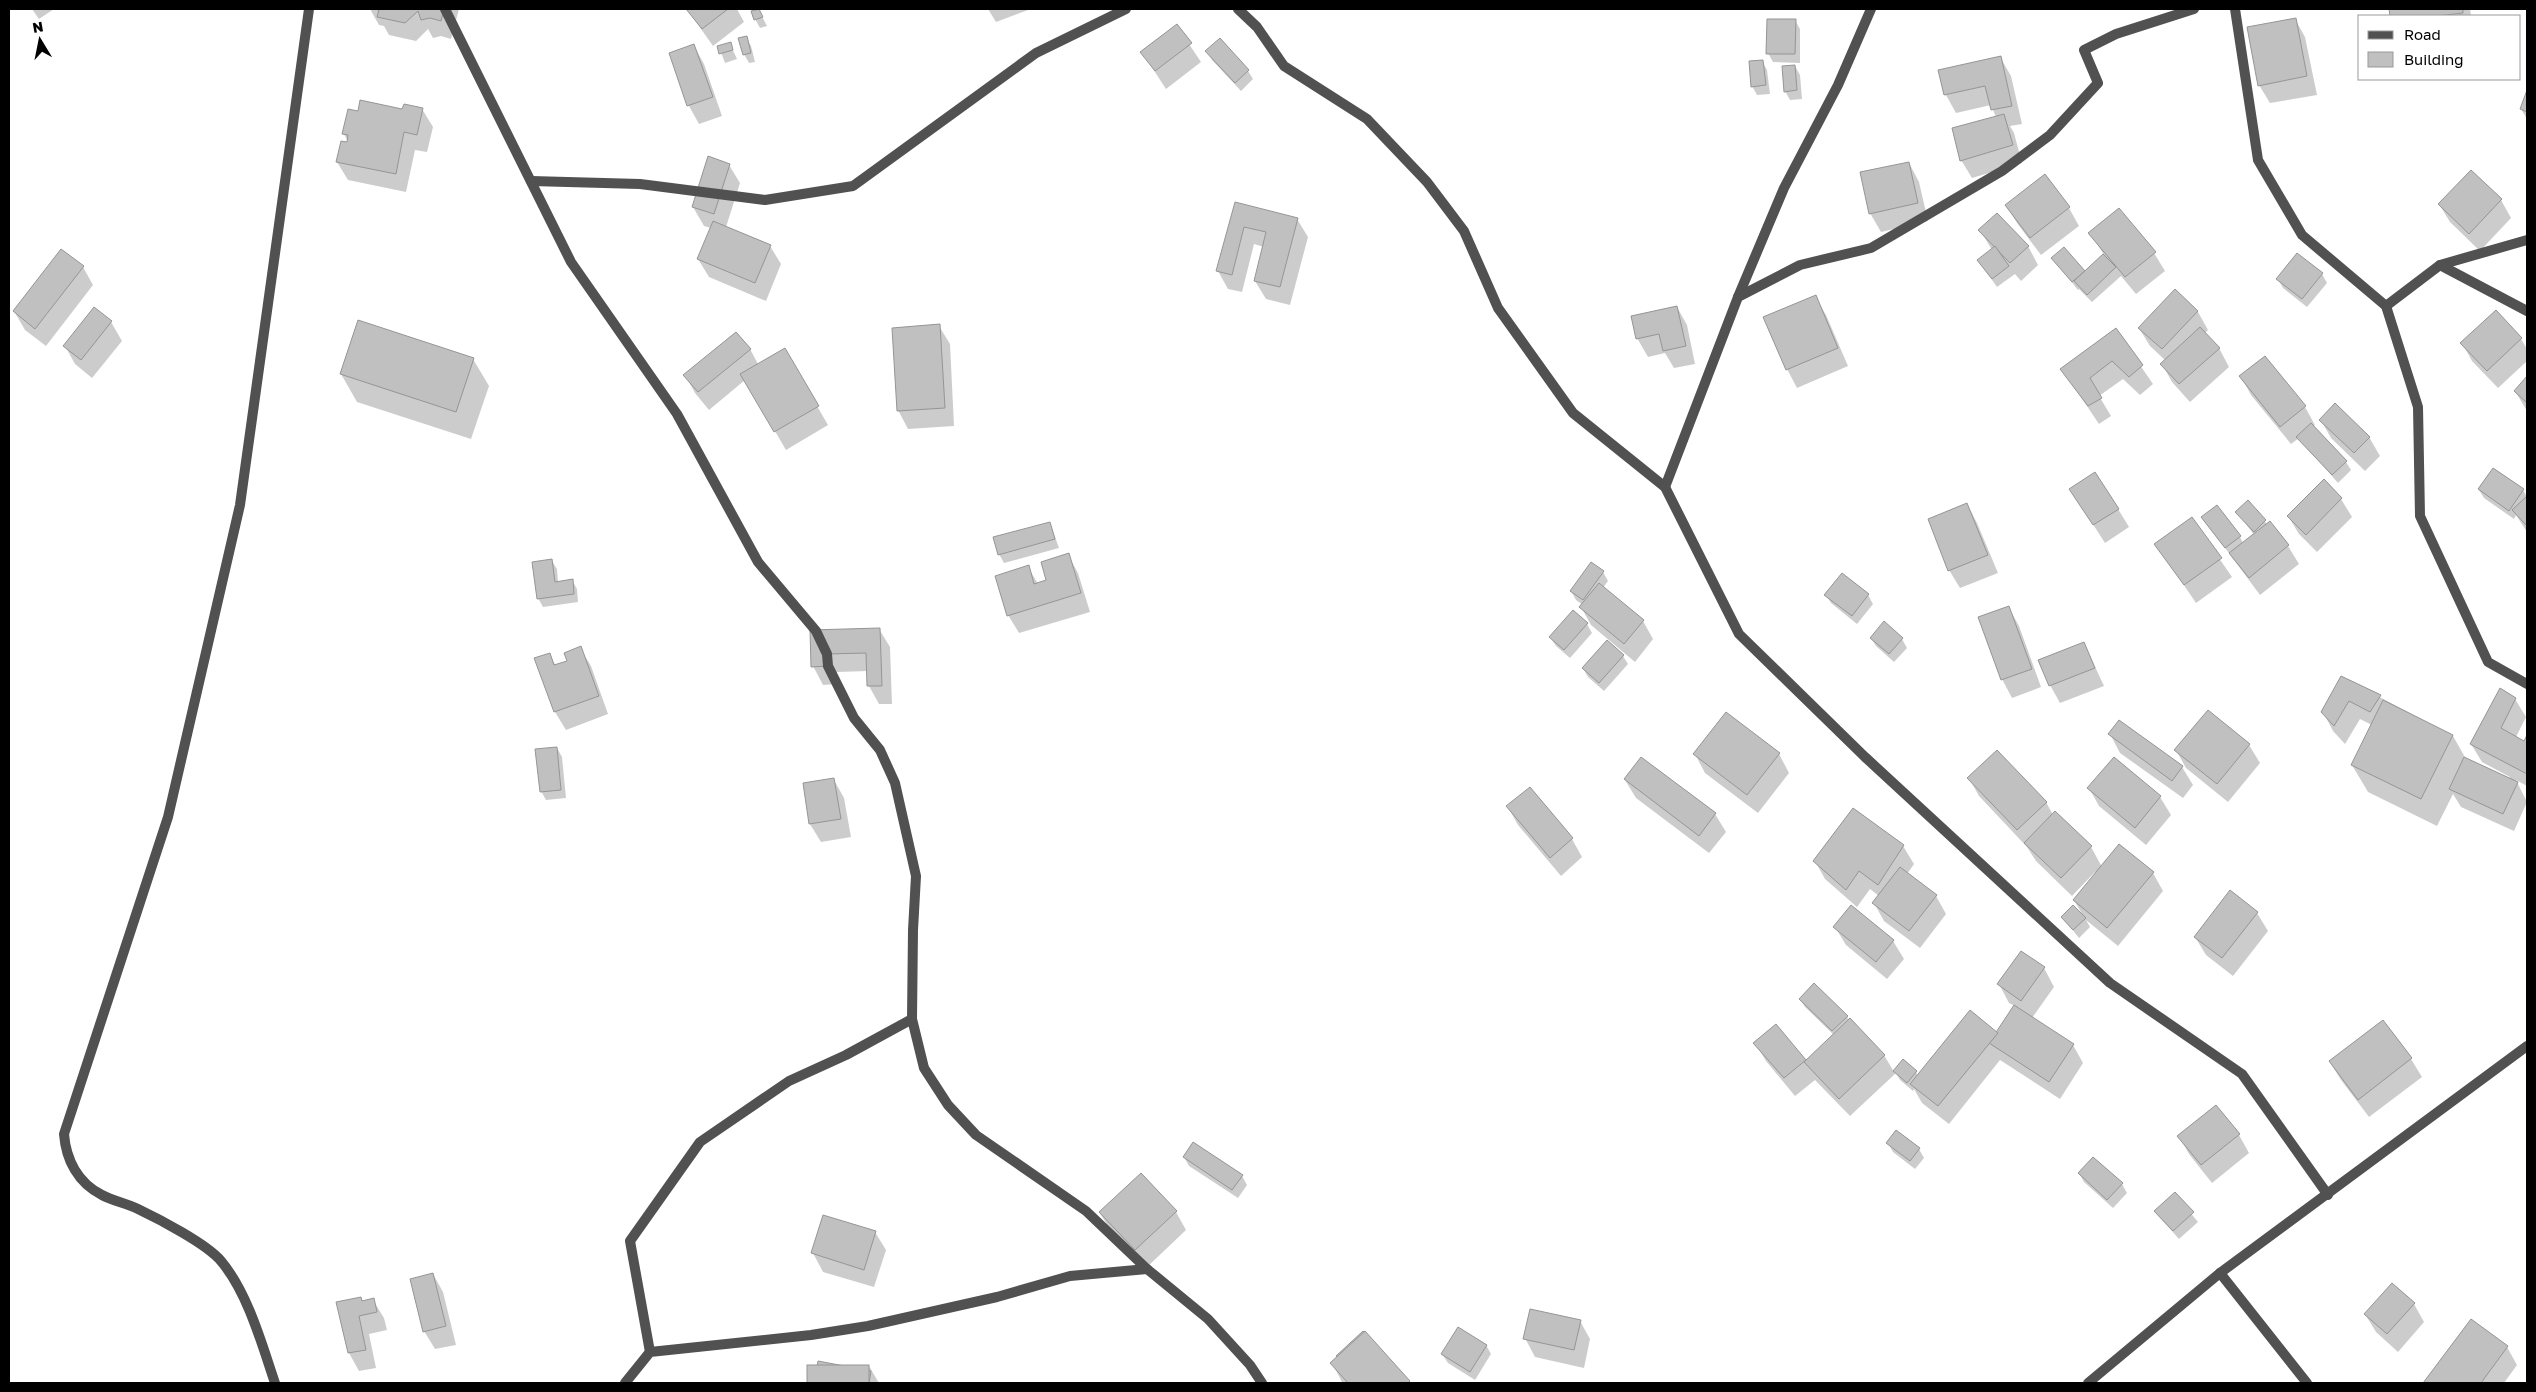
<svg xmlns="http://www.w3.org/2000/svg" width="2536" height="1392" font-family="'Golos Text',sans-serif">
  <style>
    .shadow { fill: #0003 }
    .building { fill: #c0c0c0; stroke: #959595 }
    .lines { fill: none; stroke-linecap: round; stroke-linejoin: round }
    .street { stroke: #515151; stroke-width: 10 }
  </style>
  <rect width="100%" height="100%" fill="#fff"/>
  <g class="shadow">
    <polygon points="32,9 54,9 39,19"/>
    <polygon points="370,9 459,9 451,39 441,36 433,38 428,29 416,41 389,35 384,26 379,25"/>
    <polygon points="687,9 737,9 744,22 713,46"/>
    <polygon points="758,9 767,26 760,28 755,19"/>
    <polygon points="988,9 1027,9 1028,10 996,22"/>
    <polygon points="2391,9 2470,9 2471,16 2391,16"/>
    <polygon points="2295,19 2305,37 2317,95 2270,103 2259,85"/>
    <polygon points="1795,20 1800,29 1800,63 1773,62 1768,53"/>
    <polygon points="1177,26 1201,62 1166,89 1142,52"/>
    <polygon points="746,37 751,46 755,62 749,63 744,54"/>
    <polygon points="730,44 737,59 725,63 719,47"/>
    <polygon points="694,46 704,64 722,116 699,124 689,106 671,54"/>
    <polygon points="1207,51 1248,71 1253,79 1241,91 1212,60"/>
    <polygon points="2000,57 2011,76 2022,124 2010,126 2014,133 2022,163 1972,178 1961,160 1996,117 1991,105 1956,113 1946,95 1940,71"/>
    <polygon points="1762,61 1767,70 1770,94 1757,95 1752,86"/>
    <polygon points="1795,66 1800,75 1802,99 1790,100 1785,91"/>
    <polygon points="2527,93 2527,119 2521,109"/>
    <polygon points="422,109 433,127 427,152 415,150 406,192 348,180 337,162 348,142 344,134 358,112"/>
    <polygon points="1909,163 1919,182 1928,221 1881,232 1870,213"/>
    <polygon points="729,165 740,183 726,227 770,246 781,264 766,301 709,277 698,259 711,228 704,226 693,207"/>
    <polygon points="2501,200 2511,218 2480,251 2450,222 2439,204"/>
    <polygon points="1236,203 1297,219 1308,237 1290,305 1266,299 1255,281 1264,247 1254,244 1242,292 1228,289 1218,271"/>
    <polygon points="2006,205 2069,208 2079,226 2041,255 2017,223"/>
    <polygon points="1980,230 2028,246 2038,265 2021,281 2015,274 1997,287 1978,260 1992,250"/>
    <polygon points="2090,233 2154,253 2165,271 2136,294 2121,276 2092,302 2079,289 2078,290 2053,259 2085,273 2104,255"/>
    <polygon points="83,267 93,285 46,346 25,330 14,311"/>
    <polygon points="2322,274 2327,283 2307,307 2283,288 2278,279"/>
    <polygon points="2175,290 2198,312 2208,330 2205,333 2219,348 2229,367 2190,402 2172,382 2162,364 2165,360 2150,346 2139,328"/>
    <polygon points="1815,297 1826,315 1848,366 1797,388 1787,369"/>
    <polygon points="1677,307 1687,325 1695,364 1674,368 1665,353 1648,357 1637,338"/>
    <polygon points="94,309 111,322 122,341 92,378 75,364 65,346"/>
    <polygon points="2496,311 2521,339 2527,349 2527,361 2498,388 2472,361 2462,343"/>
    <polygon points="939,326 950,344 954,426 908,429 898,410"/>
    <polygon points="2116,330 2153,384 2140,395 2123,379 2099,396 2111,416 2099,424 2062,369"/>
    <polygon points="750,349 758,364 784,349 828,425 786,450 745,380 709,410 695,393 685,375"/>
    <polygon points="2265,357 2305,407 2315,425 2313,427 2346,462 2351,470 2338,483 2299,438 2291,444 2251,395 2241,377"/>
    <polygon points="473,359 489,386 471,439 357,402 341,374"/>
    <polygon points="2527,377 2527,411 2515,391"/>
    <polygon points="2321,420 2369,437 2380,456 2365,471 2331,438"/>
    <polygon points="2324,481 2341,499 2352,517 2317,552 2299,534 2288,516"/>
    <polygon points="2479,490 2523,490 2527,497 2527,532 2516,515 2514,519 2484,498"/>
    <polygon points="2248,502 2267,524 2269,523 2288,546 2299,564 2260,595 2202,517 2240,537 2243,543 2254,535 2237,512"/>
    <polygon points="1967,504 1977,523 1998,573 1960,588 1949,570"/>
    <polygon points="2082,507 2118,509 2129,527 2105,543"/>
    <polygon points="2192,519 2232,577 2196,603 2156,544"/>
    <polygon points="1050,523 1059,548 1004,563 999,554"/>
    <polygon points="1068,555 1078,573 1090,612 1019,633 1008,615 1028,567 1038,584 1048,581"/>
    <polygon points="552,561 557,569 558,582 572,580 577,589 578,602 543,607 538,598"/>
    <polygon points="1603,572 1608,581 1603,588 1643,621 1653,639 1635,662 1591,625 1581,607 1583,605 1576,600 1571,591"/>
    <polygon points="1826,595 1868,595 1873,604 1857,624 1831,603"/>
    <polygon points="2009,608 2019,626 2041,687 2012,698 2002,679"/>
    <polygon points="1573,612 1587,624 1592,633 1570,658 1556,646 1550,637"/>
    <polygon points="879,629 890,647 892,704 879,704 869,686 868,671 837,672 837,684 823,685 813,666 811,632"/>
    <polygon points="1871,638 1902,639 1907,648 1894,662 1876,646"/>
    <polygon points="2084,643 2104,686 2060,703 2050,685"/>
    <polygon points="580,648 591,666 608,714 566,730 555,712 536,659 549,654 556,666 568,662"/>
    <polygon points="1623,656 1628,664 1604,691 1588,677 1583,668"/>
    <polygon points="2342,677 2453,736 2466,759 2509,779 2510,777 2482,762 2471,744 2515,699 2526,717 2516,737 2525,742 2527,738 2527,786 2516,780 2527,802 2514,831 2461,807 2453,794 2437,826 2368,792 2352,765 2372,725 2360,719 2345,744 2333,731 2323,712"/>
    <polygon points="2208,712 2249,745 2260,763 2228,802 2186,768 2176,750"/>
    <polygon points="2110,734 2182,767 2193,785 2183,798 2120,753"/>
    <polygon points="557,748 562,757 566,798 546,800 541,791"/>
    <polygon points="1695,754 1779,754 1789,773 1758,813 1705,773"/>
    <polygon points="2114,759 2160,797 2171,815 2146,845 2099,806 2089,788"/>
    <polygon points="1969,778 2046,802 2053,815 2091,847 2102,867 2153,873 2163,891 2118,946 2086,920 2090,927 2079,938 2062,917 2082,914 2074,900 2097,873 2095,872 2072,896 2036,861 2027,847 1979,796"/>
    <polygon points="834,780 844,798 851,837 821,842 810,824"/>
    <polygon points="1625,780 1715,814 1726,832 1709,853 1636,798"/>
    <polygon points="1530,789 1572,839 1582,857 1561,876 1518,825 1508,807"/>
    <polygon points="1853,809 1903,846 1914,864 1907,874 1936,896 1946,914 1920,948 1884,921 1874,903 1879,896 1870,889 1857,907 1825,879 1815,861"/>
    <polygon points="1851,907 1893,941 1904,959 1887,979 1846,945 1835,927"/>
    <polygon points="2257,913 2268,931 2233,976 2206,955 2195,937"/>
    <polygon points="2044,968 2054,987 2032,1018 2073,1045 2083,1063 2060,1099 2000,1060 1949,1124 1922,1103 1914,1089 1913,1091 1900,1080 1896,1073 1850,1116 1815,1080 1795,1096 1766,1061 1755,1043 1776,1026 1806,1061 1834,1035 1805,1007 1800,999 1847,1017 1884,1055 1894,1072 1916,1072 1918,1076 1997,1034 2015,1006 2009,1003 1999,984"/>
    <polygon points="2383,1022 2411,1059 2422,1077 2369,1117 2341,1080 2330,1062"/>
    <polygon points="2239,1135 2249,1153 2212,1183 2189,1154 2179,1136"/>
    <polygon points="1888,1143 1919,1149 1924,1158 1915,1169 1893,1152"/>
    <polygon points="1184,1157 1242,1176 1247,1185 1238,1198 1189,1166"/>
    <polygon points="2079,1173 2122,1184 2127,1193 2113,1208 2084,1182"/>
    <polygon points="2175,1194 2198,1222 2179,1239 2155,1212"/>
    <polygon points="1176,1212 1186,1230 1146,1268 1111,1231 1100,1213"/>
    <polygon points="875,1232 886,1250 874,1287 823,1272 813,1253"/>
    <polygon points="433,1274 443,1292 456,1345 435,1349 424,1331"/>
    <polygon points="361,1298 363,1302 373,1300 384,1318 387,1330 369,1334 376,1368 359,1371 349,1353 338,1303"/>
    <polygon points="2414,1304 2424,1322 2398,1352 2376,1332 2365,1314"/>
    <polygon points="1580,1321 1590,1339 1584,1368 1535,1357 1525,1338"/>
    <polygon points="2471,1321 2507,1347 2517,1365 2504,1383 2425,1383"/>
    <polygon points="1365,1333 1410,1383 1342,1382 1332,1363"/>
    <polygon points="1486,1345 1491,1354 1475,1380 1448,1363 1442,1354"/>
    <polygon points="869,1366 879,1383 808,1383 808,1367"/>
  </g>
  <g class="building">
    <polygon points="374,9 444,9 441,21 430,18 421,20 418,11 405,23 377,17 379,10"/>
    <polygon points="686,9 728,9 702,29"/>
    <polygon points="759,9 763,17 754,20 751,11"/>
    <polygon points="2389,9 2463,9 2463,13 2438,16 2390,16"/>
    <polygon points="2296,18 2307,76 2258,86 2247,27"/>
    <polygon points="1767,19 1796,19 1795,54 1766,54"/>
    <polygon points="1177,24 1192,43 1155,71 1140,52"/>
    <polygon points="747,36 751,53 743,55 738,38"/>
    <polygon points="1220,38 1249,70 1235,83 1205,51"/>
    <polygon points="731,42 733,50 719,54 717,46"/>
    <polygon points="694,44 713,97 687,106 669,53"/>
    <polygon points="2001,56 2012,106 1991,110 1985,86 1944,95 1938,70"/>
    <polygon points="1763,60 1766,85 1751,87 1749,61"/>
    <polygon points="1795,65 1797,90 1784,92 1782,66"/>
    <polygon points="2527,90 2527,112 2520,109"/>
    <polygon points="360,100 402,109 404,104 423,108 417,135 404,132 396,174 336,162 341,141 347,142 348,135 342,134 348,109 358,111"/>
    <polygon points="2004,114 2013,145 1960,161 1952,128"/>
    <polygon points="708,156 730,164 714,214 692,207"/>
    <polygon points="1909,162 1918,203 1869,214 1860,172"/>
    <polygon points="2471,170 2502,199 2469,234 2438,204"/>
    <polygon points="2045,174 2070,207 2030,238 2005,205"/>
    <polygon points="1235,202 1298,218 1280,287 1254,281 1266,232 1244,227 1232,275 1216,271"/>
    <polygon points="2119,208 2156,252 2125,277 2088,233"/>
    <polygon points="1997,213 2029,246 2010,263 1978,230"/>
    <polygon points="713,221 771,245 755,283 697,259"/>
    <polygon points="1995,246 2009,266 1992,279 1977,260"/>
    <polygon points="2064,247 2085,271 2072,282 2051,258"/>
    <polygon points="61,249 84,266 35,329 13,311"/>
    <polygon points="2297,253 2323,273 2302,299 2276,279"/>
    <polygon points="2103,254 2116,267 2087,295 2074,281"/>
    <polygon points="2175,289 2198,311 2162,349 2138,328"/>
    <polygon points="1816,295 1838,348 1786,370 1763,317"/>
    <polygon points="1677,306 1686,346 1663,351 1659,334 1636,339 1631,316"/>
    <polygon points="94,307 112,321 81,360 63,346"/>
    <polygon points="2496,310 2522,338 2487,371 2460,343"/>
    <polygon points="358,320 474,358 456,412 340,374"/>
    <polygon points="940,324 945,408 897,411 892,328"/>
    <polygon points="2200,327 2220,348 2179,384 2160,364"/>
    <polygon points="2116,328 2143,365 2129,377 2112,361 2090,378 2102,398 2088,406 2060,369"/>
    <polygon points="736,332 751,349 698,392 683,375"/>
    <polygon points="785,348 819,406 774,432 740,374"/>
    <polygon points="2265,356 2306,406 2280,427 2239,376"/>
    <polygon points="2527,376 2527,403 2514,391"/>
    <polygon points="2335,403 2370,437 2354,453 2319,420"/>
    <polygon points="2311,423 2347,461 2332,475 2296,437"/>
    <polygon points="2493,468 2524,489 2509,511 2478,489"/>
    <polygon points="2095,472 2119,509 2093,525 2069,489"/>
    <polygon points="2324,479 2342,498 2306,535 2287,516"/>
    <polygon points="2527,496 2527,526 2512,510"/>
    <polygon points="2248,500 2266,520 2254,532 2235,512"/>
    <polygon points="1967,503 1988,555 1948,571 1928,519"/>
    <polygon points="2217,505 2241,536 2225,548 2201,517"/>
    <polygon points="2192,517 2222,558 2184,585 2154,544"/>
    <polygon points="2270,521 2289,545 2249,578 2229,553"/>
    <polygon points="1050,522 1055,539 998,555 993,537"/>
    <polygon points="1069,553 1081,593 1007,616 995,576 1029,565 1034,584 1046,580 1041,562"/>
    <polygon points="552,559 555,582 573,579 574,594 537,599 532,562"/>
    <polygon points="1591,562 1604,571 1583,600 1570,591"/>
    <polygon points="1842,573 1869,594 1852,616 1824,595"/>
    <polygon points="1599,583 1644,620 1624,644 1579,607"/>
    <polygon points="2009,606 2032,669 2001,680 1978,617"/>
    <polygon points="1573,610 1588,623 1564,650 1549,637"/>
    <polygon points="1884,621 1903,638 1889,654 1870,638"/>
    <polygon points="880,628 882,686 867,686 866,653 827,654 828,666 811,667 810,630"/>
    <polygon points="1607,640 1624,655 1599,683 1582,668"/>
    <polygon points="2084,642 2095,668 2049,686 2038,660"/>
    <polygon points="581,646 599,696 554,712 534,658 550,653 554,665 567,661 564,653"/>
    <polygon points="2341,676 2381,695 2370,712 2349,701 2334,726 2321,712"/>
    <polygon points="2500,688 2516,698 2501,728 2524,741 2527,735 2527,774 2470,744"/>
    <polygon points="2383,700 2453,735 2421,799 2351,765"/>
    <polygon points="2208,710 2250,744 2217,784 2174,750"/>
    <polygon points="1726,712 1780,753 1747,795 1693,754"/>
    <polygon points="2119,720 2183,766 2172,781 2108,734"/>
    <polygon points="557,747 561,790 540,792 535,749"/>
    <polygon points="1997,750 2047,802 2017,830 1967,778"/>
    <polygon points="1641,757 1716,813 1699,836 1624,779"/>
    <polygon points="2114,757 2161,796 2135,828 2087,788"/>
    <polygon points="2464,757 2518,782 2503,814 2449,789"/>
    <polygon points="834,778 841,819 809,824 803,783"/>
    <polygon points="1530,787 1573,838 1550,858 1506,806"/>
    <polygon points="1853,808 1904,845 1878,885 1859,871 1846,890 1813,861"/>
    <polygon points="2055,811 2092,846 2061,878 2024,843"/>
    <polygon points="2119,844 2154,872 2107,928 2073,900"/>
    <polygon points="1900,867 1937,895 1909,931 1872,903"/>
    <polygon points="2230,890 2258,912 2222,958 2194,937"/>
    <polygon points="1851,905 1894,940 1876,962 1833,927"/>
    <polygon points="2073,905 2086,918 2073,930 2061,917"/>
    <polygon points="2021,951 2045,967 2021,1001 1997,984"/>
    <polygon points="1814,983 1848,1016 1832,1031 1799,999"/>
    <polygon points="2014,1005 2074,1044 2049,1082 1989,1043"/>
    <polygon points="1970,1010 1998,1033 1938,1106 1910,1084"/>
    <polygon points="1850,1018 1885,1055 1839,1099 1804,1062"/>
    <polygon points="2383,1020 2412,1058 2358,1100 2329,1061"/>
    <polygon points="1776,1024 1806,1060 1784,1078 1753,1043"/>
    <polygon points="1903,1059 1917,1071 1907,1083 1893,1071"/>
    <polygon points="2216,1105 2240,1134 2201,1165 2177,1136"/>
    <polygon points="1896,1130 1920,1148 1910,1161 1886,1143"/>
    <polygon points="1193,1142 1243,1175 1232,1190 1183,1157"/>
    <polygon points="2093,1157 2123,1183 2107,1200 2078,1173"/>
    <polygon points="1141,1173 1177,1211 1135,1250 1099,1212"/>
    <polygon points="2175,1192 2194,1212 2173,1231 2154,1211"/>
    <polygon points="823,1215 876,1231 864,1270 811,1253"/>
    <polygon points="433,1273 446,1326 423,1332 410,1279"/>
    <polygon points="2392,1283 2415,1303 2387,1334 2364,1314"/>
    <polygon points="361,1297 362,1301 374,1298 377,1312 359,1316 366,1350 348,1353 336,1302"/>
    <polygon points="1530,1309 1581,1320 1574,1350 1523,1339"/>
    <polygon points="2471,1319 2508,1346 2481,1383 2423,1383"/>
    <polygon points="1458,1327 1487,1345 1470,1372 1441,1354"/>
    <polygon points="1363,1331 1403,1376 1395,1383 1361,1383 1336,1356"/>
    <polygon points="1365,1331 1410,1381 1408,1383 1348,1383 1330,1363"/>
    <polygon points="818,1361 871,1371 869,1383 814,1383"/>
    <rect x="807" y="1365" width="62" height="18"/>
  </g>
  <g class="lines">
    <g class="street">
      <polyline points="445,9 571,262 677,414 758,562 816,631 827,654 828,666 854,718 880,750 895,783 916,876 913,930 912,1019 924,1068 948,1105 976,1135 1086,1211 1147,1269 1208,1319 1250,1365 1262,1383"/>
      <polyline points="1238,9 1257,27 1284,66 1367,119 1427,182 1464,231 1498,308 1573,413 1665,487 1739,634 1865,757 2110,983 2242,1074 2328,1195"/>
      <polyline points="2235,9 2258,160 2302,235 2386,306 2418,407 2420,516 2488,662 2527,684"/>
      <polyline points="531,181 640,184 765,200 853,186 1036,53 1126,9"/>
      <polyline points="2440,265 2527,311"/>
      <polyline points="1738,297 1784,188 1838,85 1871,9"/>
      <polyline points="2386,306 2440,265 2527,240"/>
      <polyline points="1665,487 1738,297 1800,265 1871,248 2002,171 2050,135 2098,83 2084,50 2116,34 2194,9"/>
      <polyline points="2220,1273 2307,1383"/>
      <polyline points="650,1352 630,1241 700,1142 789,1081 846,1055 912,1019"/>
      <path d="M275,1383c-13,-38 -27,-90 -54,-122 -14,-17 -62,-42 -83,-52 -12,-6 -25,-8 -36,-14 -24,-12 -36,-35 -38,-61l104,-317 72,-312 69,-496"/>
      <polyline points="625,1383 650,1352 811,1335 868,1326 997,1297 1070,1276 1147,1269"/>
      <polyline points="2088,1383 2220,1273 2527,1046"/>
    </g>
  </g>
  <rect width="2536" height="1392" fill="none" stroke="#000000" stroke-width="20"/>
  <rect x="2358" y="15" width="162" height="65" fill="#ffffff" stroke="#999999"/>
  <rect x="2368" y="31" width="25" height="8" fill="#515151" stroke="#999999"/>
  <text x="2404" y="40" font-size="15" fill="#000000">Road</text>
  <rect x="2368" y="52" width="25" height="15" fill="#c0c0c0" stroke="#999999"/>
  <text x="2404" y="65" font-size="15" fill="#000000">Building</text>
  <g transform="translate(40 40) rotate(350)" stroke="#ffffff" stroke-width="4" paint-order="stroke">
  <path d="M0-4L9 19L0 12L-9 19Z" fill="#000000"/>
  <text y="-8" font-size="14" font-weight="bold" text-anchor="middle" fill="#000000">N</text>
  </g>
</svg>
